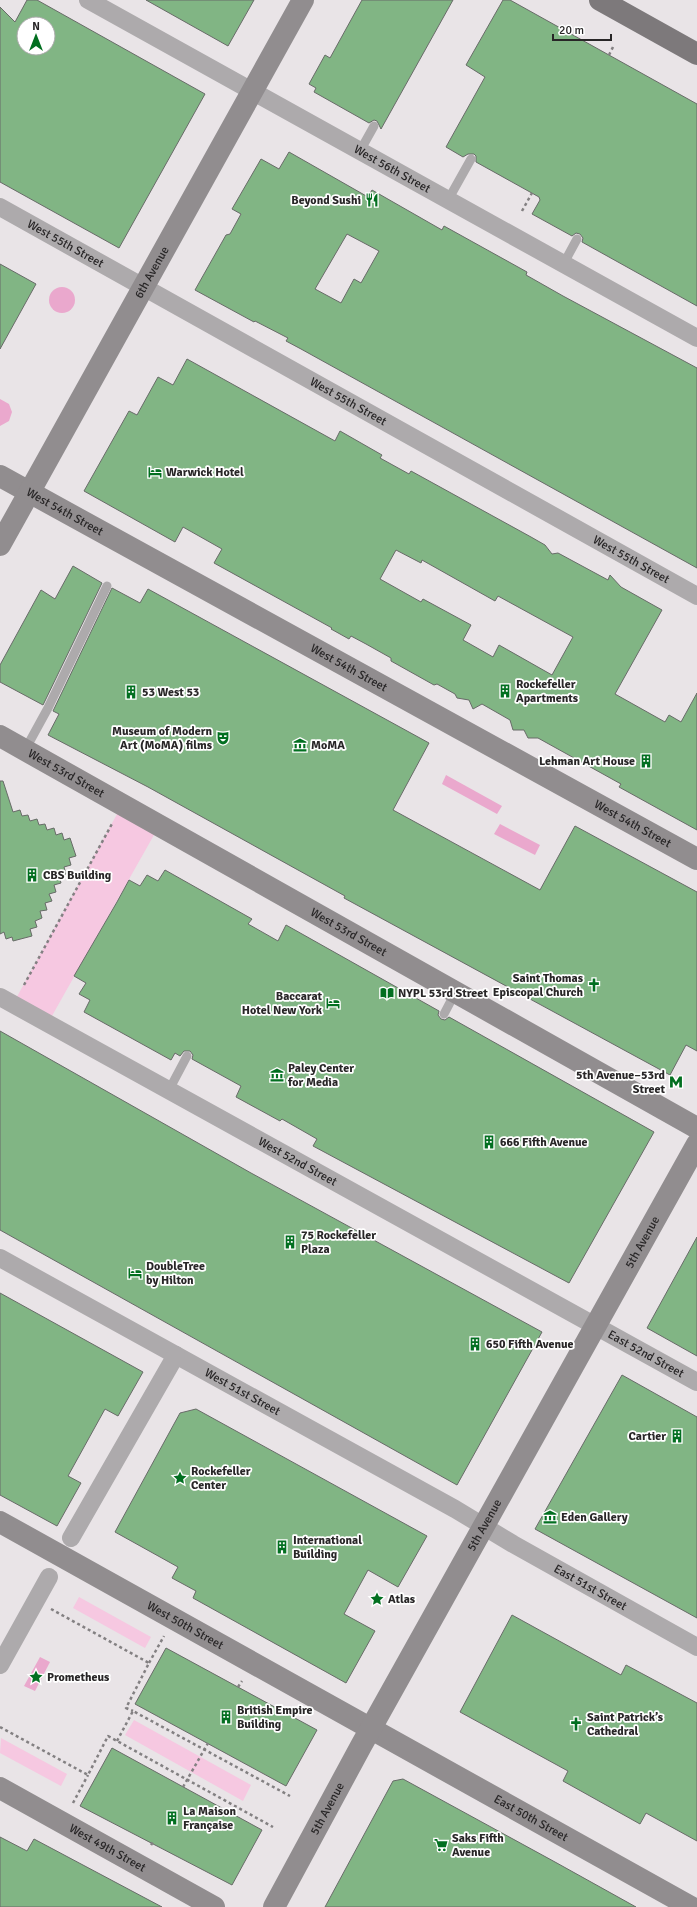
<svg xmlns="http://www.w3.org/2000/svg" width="697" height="1907" font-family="Signika,sans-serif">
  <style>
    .green { fill: #f6c8e1 }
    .water { fill: #eaa8cd }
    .building { fill: #81b584; stroke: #686b68; fill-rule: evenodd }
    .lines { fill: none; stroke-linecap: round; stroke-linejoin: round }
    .path { stroke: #838082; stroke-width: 2.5; stroke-dasharray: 3 3; stroke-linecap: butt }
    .lane { stroke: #adaaac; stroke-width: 9 }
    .street { stroke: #adaaac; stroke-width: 18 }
    .secondary { stroke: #918d8f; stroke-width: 22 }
    .primary { stroke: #7d797b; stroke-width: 22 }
    .labels { text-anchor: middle; stroke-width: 3.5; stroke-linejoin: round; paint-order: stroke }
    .street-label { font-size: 12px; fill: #282627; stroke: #fff }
    .poi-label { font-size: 12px; font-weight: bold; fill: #282627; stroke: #fff; text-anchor: start }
  </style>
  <rect width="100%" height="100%" fill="#e9e4e7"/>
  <g class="green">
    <polygon points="122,805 159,826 48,1023 13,1004"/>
    <polygon points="79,1597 151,1637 145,1648 73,1608"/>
    <polygon points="134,1720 251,1785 243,1801 125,1735"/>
    <polygon points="1,1738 67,1774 61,1786 0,1753"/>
  </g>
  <g class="water">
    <circle cx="62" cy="300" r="13"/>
    <polygon points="0,399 9,404 12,412 9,421 0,426"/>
    <polygon points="446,775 502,806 497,814 442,784"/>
    <polygon points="500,824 540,845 535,855 494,834"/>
    <polygon points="40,1657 50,1662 35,1691 24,1686"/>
  </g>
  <g class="building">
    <path d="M27,0h10l168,94 -86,154 -119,-66v-175l15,15zM24,24h24v24h-24z"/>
    <polygon points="146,0 254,0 228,46"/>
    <polygon points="362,0 453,0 381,129 377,121 374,120 369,123 314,92 316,88 309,84 325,55 330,58"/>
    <polygon points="503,0 510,0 697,104 697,306 582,242 583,238 580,234 576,233 572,236 532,214 540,200 539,197 476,162 476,156 474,154 468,154 463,157 446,147 485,77 466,65"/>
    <path d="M289,152l79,45 4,-7 70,40 2,-4 83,46 -1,3 37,21 134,72v200l-396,-219 -15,-8 2,-3 -33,-17 -1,1 -59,-32 31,-55 4,-1 11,-20 -9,-5 29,-50 18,10zM347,234l32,17 -18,32 -7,-4 -13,24 -26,-14z"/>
    <polygon points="0,264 36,284 0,349"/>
    <path d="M187,359l148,82 5,-10 42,24 -2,3 29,16 2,-3 120,66 14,8 7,9 6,-1 50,27 2,-5 11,12 41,23 -47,84 50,28 4,-7 12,7 16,-29v137l-78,-43 2,-3 -83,-46h-10l-4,-8h-11l-3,-10 -28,-16 -9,5 -4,-9 -12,-2 -2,-4 -18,-10 -3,1 -43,-24v-3l-25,-14 -15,-8 -2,3 -18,-10 1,-1 -118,-65 8,-14 -39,-22 -8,15 -91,-51 45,-80 8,4 21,-38 15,8zM396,550l25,13 1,-3 73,41 3,-5 75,41 -21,38 -53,-30 -6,12 -30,-17 8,-15 -48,-26 -2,3 -41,-23z"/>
    <polygon points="73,566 102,583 43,705 0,682 0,665 41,590 55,599"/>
    <polygon points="112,588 140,603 148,589 429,743 393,810 540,890 575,826 697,892 697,1051 686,1045 670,1075 344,898 345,896 148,787 48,735 59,714 53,711"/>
    <polygon points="0,781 3,781 13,812 20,810 22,816 28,815 30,821 37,819 39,825 45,824 47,830 54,828 56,835 62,833 64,840 70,838 76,856 69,858 71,865 64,867 66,874 59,876 61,883 54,885 56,892 49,894 52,901 45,903 47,910 40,911 42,918 35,921 37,927 30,929 32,936 13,941 12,937 6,939 4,932 0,934"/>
    <polygon points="165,870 252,919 248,924 278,941 286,925 439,1011 438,1015 441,1019 445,1020 449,1017 654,1132 569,1283 313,1146 317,1139 282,1119 280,1121 236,1097 241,1086 192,1059 193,1055 190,1051 184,1051 180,1056 175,1053 171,1060 84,1012 90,1000 79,994 86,983 74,976 117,902 129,880 140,886 147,875 158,881"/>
    <polygon points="0,1031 251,1173 542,1332 457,1485 0,1230"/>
    <polygon points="697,1237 697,1356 647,1328"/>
    <polygon points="0,1293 143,1372 118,1416 105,1409 68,1476 81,1483 57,1526 0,1495"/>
    <polygon points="622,1375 697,1417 697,1618 535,1529"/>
    <polygon points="196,1409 427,1536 398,1587 368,1570 344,1614 375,1631 346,1683 193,1598 196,1591 172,1578 178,1567 115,1532 180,1413"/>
    <polygon points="512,1615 621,1675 626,1665 697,1703 697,1841 646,1813 640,1824 563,1781 568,1771 460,1712"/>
    <polygon points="166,1648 317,1730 286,1786 135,1704"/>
    <polygon points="112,1748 262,1830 232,1885 80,1806"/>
    <polygon points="403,1779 555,1862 636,1907 325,1907 393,1781"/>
    <polygon points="0,1837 27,1851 34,1839 162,1907 0,1907"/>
  </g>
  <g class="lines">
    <g class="path">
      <polyline points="609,55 613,47"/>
      <polyline points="522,211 532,193"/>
      <polyline points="24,985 113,822"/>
      <polyline points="51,1609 149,1663 126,1708 133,1711"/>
      <polyline points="149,1663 164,1636"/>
      <polyline points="238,1687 242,1681"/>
      <polyline points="0,1727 88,1775 108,1736 273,1827"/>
      <polyline points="117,1741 133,1711 290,1796"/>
      <polyline points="183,1787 208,1743"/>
      <polyline points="73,1803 88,1775"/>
      <polyline points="151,1845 153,1842"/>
    </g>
    <g class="lane">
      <polyline points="360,151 374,126"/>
      <polyline points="448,200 471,159"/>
      <polyline points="564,263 577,239"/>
      <polyline points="25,750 48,708 107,586"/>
      <polyline points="444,1014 455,993"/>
      <polyline points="169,1090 187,1056"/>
    </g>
    <g class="street">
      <path id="s1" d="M88,0l609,338"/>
      <path id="s2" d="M0,207l697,389"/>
      <path id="s3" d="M0,997l697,385"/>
      <path id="s4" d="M0,1258l455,251 58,35 184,103"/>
      <polyline points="71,1538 176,1355"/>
      <polyline points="0,1665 49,1577"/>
    </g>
    <g class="secondary">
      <path id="s5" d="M0,476l697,383"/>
      <path id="s6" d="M0,545l303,-545"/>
      <path id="s7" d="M0,736l697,392"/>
      <path id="s8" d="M0,1522l691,385"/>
      <path id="s9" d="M0,1788l214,119"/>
      <path id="s10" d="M274,1907l87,-161 336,-602"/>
    </g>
    <polyline class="primary" points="600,0 697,54"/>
  </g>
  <defs>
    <g id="restaurant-bare" transform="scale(1.08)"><path d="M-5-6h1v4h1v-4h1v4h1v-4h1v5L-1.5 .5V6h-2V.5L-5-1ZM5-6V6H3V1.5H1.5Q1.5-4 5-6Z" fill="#026f20" stroke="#fff" stroke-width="2.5" paint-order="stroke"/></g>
    <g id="hotel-bare" transform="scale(1.08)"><path d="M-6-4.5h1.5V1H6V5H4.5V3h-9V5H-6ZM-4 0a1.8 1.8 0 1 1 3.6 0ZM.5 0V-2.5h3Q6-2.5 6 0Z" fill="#026f20" stroke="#fff" stroke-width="2.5" paint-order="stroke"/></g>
    <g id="building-bare" transform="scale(1.08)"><path d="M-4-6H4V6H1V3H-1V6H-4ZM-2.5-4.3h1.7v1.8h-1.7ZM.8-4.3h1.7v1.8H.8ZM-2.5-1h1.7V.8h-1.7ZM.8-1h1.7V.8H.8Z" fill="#026f20" stroke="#fff" stroke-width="2.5" paint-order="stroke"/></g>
    <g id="theatre-bare" transform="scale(1.08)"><path d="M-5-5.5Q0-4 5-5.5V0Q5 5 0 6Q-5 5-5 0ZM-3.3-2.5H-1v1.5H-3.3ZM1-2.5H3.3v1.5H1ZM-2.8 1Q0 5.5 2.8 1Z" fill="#026f20" stroke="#fff" stroke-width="2.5" paint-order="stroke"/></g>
    <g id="museum-bare" transform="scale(1.08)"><path d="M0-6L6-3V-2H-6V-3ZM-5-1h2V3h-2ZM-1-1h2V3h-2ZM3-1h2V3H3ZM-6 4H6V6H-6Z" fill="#026f20" stroke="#fff" stroke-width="2.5" paint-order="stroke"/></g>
    <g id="church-bare" transform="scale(1.08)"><path d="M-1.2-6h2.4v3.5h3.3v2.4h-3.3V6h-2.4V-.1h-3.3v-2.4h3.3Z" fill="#026f20" stroke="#fff" stroke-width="2.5" paint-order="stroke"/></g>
    <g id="library-bare" transform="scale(1.08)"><path d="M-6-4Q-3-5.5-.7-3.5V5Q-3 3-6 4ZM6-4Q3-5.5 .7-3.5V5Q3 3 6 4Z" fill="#026f20" stroke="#fff" stroke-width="2.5" paint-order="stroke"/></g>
    <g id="metro-bare" transform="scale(1.08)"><path d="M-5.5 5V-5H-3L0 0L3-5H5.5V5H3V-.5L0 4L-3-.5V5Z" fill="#026f20" stroke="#fff" stroke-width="2.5" paint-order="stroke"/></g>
    <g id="sight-bare" transform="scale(1.08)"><path d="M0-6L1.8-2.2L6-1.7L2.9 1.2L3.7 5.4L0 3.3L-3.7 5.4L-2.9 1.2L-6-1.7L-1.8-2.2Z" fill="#026f20" stroke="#fff" stroke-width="2.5" paint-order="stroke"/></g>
    <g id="supermarket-bare" transform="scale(1.08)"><path d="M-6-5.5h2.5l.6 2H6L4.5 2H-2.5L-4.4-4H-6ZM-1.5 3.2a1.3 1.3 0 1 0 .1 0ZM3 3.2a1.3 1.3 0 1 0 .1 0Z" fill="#026f20" stroke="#fff" stroke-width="2.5" paint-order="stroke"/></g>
  </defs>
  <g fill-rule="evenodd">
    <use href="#restaurant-bare" x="372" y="200"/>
    <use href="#hotel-bare" x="155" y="472"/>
    <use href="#building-bare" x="505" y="691"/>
    <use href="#building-bare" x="131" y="692"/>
    <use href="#theatre-bare" x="223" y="738"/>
    <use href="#museum-bare" x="300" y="745"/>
    <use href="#building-bare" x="646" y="761"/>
    <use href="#building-bare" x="32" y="875"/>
    <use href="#church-bare" x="594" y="985"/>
    <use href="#library-bare" x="387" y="993"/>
    <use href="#hotel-bare" x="333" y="1003"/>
    <use href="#museum-bare" x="277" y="1075"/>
    <use href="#metro-bare" x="676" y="1082"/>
    <use href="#building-bare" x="489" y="1142"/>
    <use href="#building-bare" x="290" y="1242"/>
    <use href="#hotel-bare" x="135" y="1273"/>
    <use href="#building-bare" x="475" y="1344"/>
    <use href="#building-bare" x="677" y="1436"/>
    <use href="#sight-bare" x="180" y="1478"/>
    <use href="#museum-bare" x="550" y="1517"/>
    <use href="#building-bare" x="282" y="1547"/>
    <use href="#sight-bare" x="377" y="1599"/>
    <use href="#sight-bare" x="36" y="1677"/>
    <use href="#building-bare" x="226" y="1717"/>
    <use href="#church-bare" x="576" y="1724"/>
    <use href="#building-bare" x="172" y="1818"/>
    <use href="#supermarket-bare" x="441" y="1845"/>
  </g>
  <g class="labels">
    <g class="street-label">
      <text dy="4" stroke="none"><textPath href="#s1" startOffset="348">West 56th Street</textPath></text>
      <text dy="4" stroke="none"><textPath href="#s2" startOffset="75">West 55th Street</textPath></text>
      <text dy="4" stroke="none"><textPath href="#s6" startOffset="312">6th Avenue</textPath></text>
      <text dy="4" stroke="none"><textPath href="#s2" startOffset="399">West 55th Street</textPath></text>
      <text dy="4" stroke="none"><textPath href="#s5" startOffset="74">West 54th Street</textPath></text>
      <text dy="4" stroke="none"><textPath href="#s2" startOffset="723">West 55th Street</textPath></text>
      <text dy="4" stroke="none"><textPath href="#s5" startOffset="398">West 54th Street</textPath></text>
      <text dy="4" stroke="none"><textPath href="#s7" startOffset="76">West 53rd Street</textPath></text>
      <text dy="4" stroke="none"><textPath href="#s5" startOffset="722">West 54th Street</textPath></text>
      <text dy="4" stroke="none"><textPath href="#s7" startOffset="400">West 53rd Street</textPath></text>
      <text dy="4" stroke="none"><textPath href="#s3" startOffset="340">West 52nd Street</textPath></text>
      <text dy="4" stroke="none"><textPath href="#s10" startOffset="760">5th Avenue</textPath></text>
      <text dy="4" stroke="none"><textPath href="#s3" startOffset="738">East 52nd Street</textPath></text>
      <text dy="4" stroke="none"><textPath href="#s4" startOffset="277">West 51st Street</textPath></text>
      <text dy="4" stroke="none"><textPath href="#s10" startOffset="436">5th Avenue</textPath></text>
      <text dy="4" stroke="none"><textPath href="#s4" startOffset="676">East 51st Street</textPath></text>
      <text dy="4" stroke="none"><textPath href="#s8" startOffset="212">West 50th Street</textPath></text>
      <text dy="4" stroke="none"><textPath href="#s10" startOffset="112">5th Avenue</textPath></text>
      <text dy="4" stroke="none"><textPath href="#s8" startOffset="608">East 50th Street</textPath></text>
      <text dy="4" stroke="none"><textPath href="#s9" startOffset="123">West 49th Street</textPath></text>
    </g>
    <g class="poi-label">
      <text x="361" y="204" text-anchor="end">Beyond Sushi</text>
      <text x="166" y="476">Warwick Hotel</text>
      <text x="516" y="688">Rockefeller<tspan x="516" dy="14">Apartments</tspan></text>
      <text x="142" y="696">53 West 53</text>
      <text x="212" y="735" text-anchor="end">Museum of Modern<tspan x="212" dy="14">Art (MoMA) films</tspan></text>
      <text x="311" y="749">MoMA</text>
      <text x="635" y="765" text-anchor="end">Lehman Art House</text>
      <text x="43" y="879">CBS Building</text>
      <text x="583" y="982" text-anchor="end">Saint Thomas<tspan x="583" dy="14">Episcopal Church</tspan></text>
      <text x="398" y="997">NYPL 53rd Street</text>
      <text x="322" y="1000" text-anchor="end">Baccarat<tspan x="322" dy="14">Hotel New York</tspan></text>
      <text x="288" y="1072">Paley Center<tspan x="288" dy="14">for Media</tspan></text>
      <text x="665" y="1079" text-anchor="end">5th Avenue–53rd<tspan x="665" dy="14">Street</tspan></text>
      <text x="500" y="1146">666 Fifth Avenue</text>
      <text x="301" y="1239">75 Rockefeller<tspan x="301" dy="14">Plaza</tspan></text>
      <text x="146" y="1270">DoubleTree<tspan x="146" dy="14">by Hilton</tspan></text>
      <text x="486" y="1348">650 Fifth Avenue</text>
      <text x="666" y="1440" text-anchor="end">Cartier</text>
      <text x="191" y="1475">Rockefeller<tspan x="191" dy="14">Center</tspan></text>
      <text x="561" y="1521">Eden Gallery</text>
      <text x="293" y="1544">International<tspan x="293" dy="14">Building</tspan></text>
      <text x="388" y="1603">Atlas</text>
      <text x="47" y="1681">Prometheus</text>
      <text x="237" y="1714">British Empire<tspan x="237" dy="14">Building</tspan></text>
      <text x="587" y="1721">Saint Patrick’s<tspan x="587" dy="14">Cathedral</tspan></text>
      <text x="183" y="1815">La Maison<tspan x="183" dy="14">Française</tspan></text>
      <text x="452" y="1842">Saks Fifth<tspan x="452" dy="14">Avenue</tspan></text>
    </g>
  </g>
  <g transform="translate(36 36)"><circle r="19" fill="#ffffff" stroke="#a9a8a9"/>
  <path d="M0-3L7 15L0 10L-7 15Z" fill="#026f20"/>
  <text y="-6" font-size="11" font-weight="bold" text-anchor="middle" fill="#282627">N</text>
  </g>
  <path d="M553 34v6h58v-6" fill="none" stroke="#282627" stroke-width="2"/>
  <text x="559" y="34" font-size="12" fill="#282627" stroke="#ffffff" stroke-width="3" paint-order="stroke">20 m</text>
</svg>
